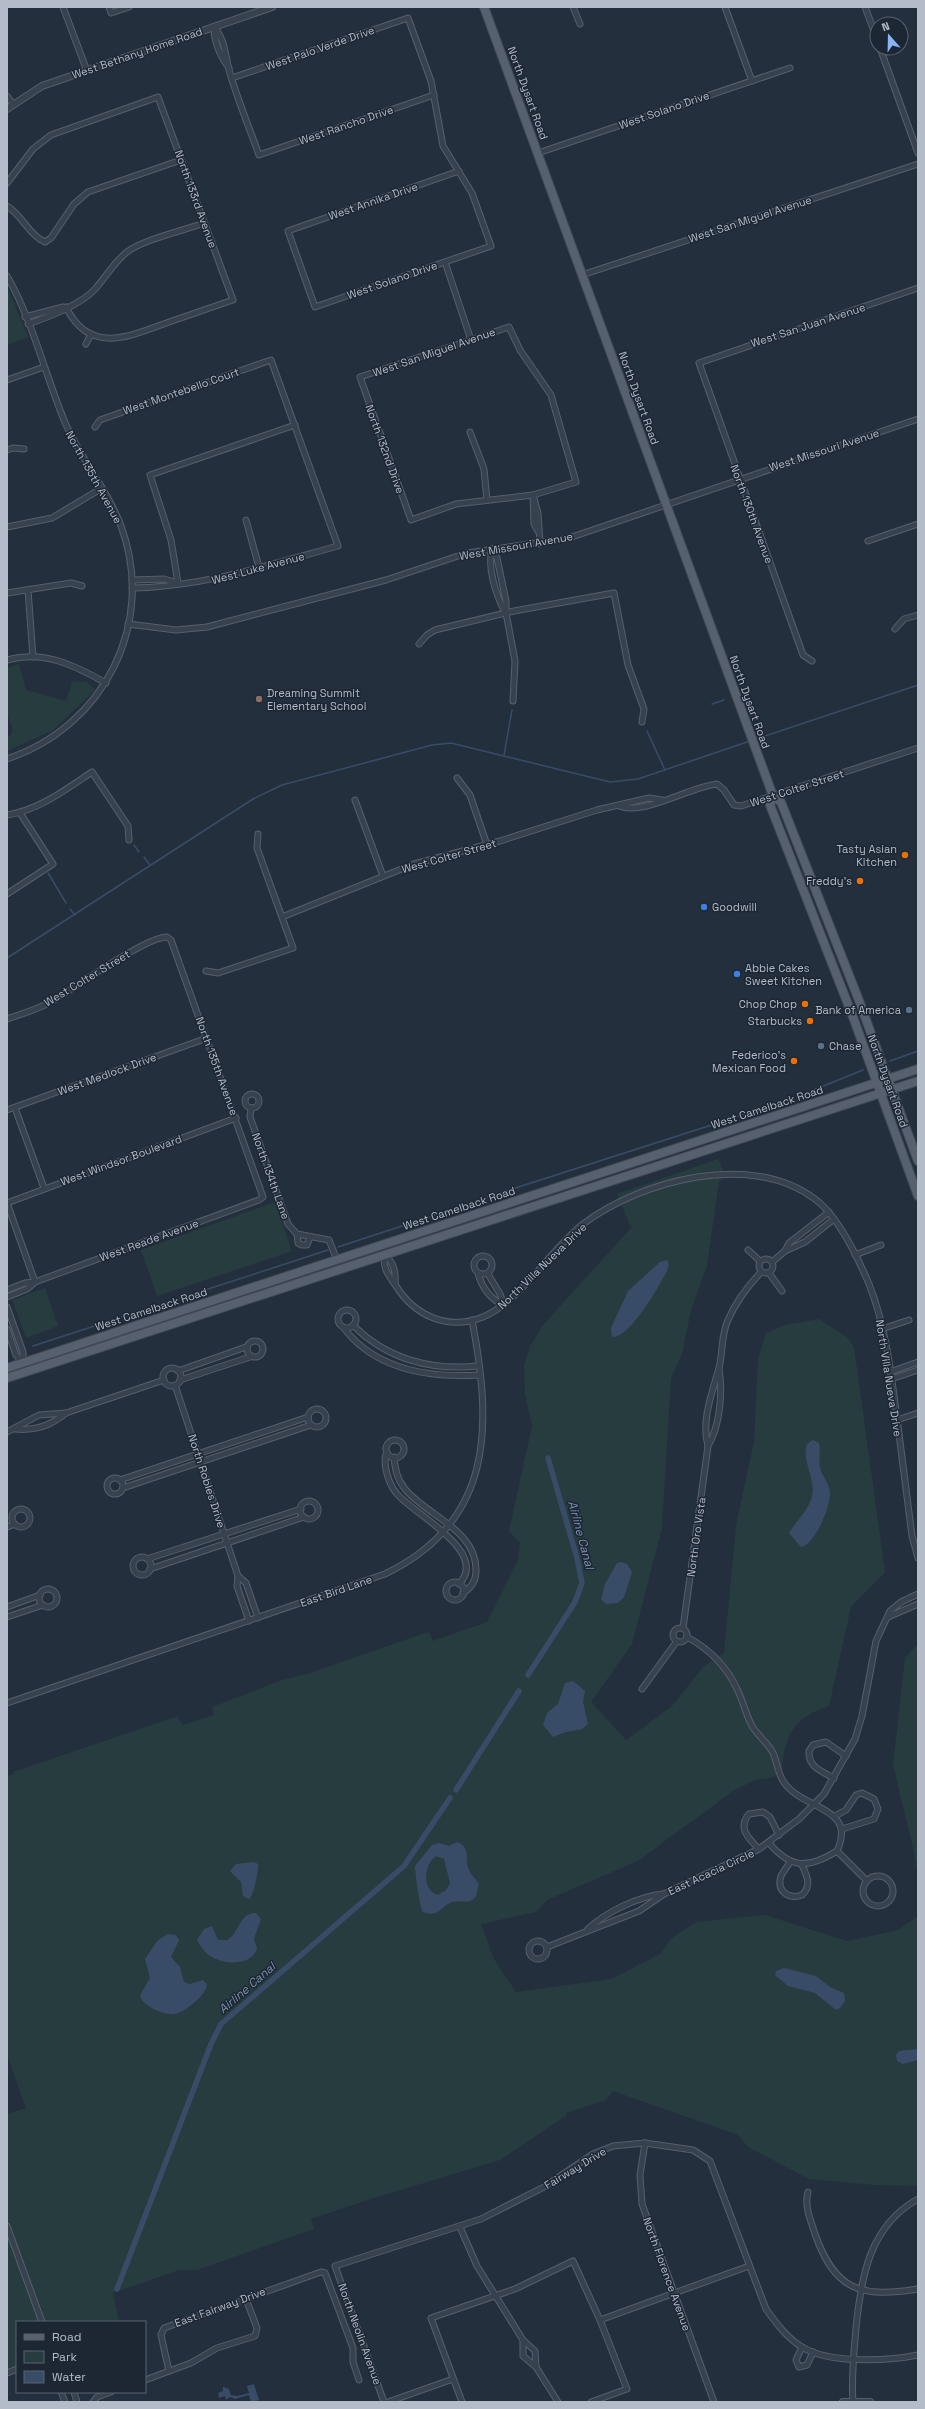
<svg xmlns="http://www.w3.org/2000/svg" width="925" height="2409" font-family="'Space Grotesk',sans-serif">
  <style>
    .green { fill: #263c3f }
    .water { fill: #394c67; fill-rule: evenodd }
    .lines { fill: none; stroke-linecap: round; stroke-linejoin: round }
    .stream { stroke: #394c67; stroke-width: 1.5 }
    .canal { stroke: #394c67; stroke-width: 5.5 }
    .minor-casing { stroke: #565f6c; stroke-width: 7 }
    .tertiary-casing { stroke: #565f6c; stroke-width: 8 }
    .primary-casing { stroke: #414a57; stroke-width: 10 }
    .minor { stroke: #38414e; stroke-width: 5 }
    .tertiary { stroke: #38414e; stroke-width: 6 }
    .primary { stroke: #56606e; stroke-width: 8 }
    .education-dot { fill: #8d6e63; stroke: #1d2633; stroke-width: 1.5 }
    .food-dot { fill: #e8710a; stroke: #1d2633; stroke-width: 1.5 }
    .shop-dot { fill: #3f7fe0; stroke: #1d2633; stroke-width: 1.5 }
    .service-dot { fill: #5c6f8a; stroke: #1d2633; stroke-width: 1.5 }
    .labels { text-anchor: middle; stroke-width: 3; stroke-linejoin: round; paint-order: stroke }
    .street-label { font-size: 11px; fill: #b4bcc9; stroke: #1d2633 }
    .poi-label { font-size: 11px; fill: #b4bcc9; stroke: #1d2633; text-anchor: end }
    .water-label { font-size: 12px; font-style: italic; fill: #7c92b1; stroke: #1d2633 }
  </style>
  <rect width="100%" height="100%" fill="#242f3e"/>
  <g class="green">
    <polygon points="7,286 28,337 7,345"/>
    <polygon points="19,664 26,690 66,701 72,682 86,681 95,690 52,731 7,751 7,737 12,734 12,727 7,714 7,668"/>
    <path d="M718,1159l7,15 -6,8 -12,84 -16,44 -9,44 -11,24 -9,150 -30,116 -41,58 35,38 46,-34 32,-40 20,-13 12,-127 18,-85 4,-83 8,-25 18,-8 35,-6 29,19 6,9 31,225 -34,35 -22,99c-35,11 -45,30 -47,65l-8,6 -19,3 -22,11 -95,70 -91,39 -11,12 -55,12 13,35 22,33 95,-13 49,-25 12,-16 24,-16 69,-7 82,26 51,-11 20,-14v270l-43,-1 -66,-6 -61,-32 -10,-12 -125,-44 -7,9 -40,13 1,2 -67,45 -129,39 -60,20 3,10 -117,41h-18l-66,23 6,29h-102v43l-10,4v-255l19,-6 -19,-53v-279l7,-2 -1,-2 165,-56 4,9 32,-10 -2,-8 67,-26 31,-8 109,-38 10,-3 4,9 54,-19 31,-62 2,-17 -11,-12 23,-105 -7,-32 -1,-28 6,-20 13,-21 88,-97 -14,-34z"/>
    <polygon points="275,1202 292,1251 157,1296 141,1250"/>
    <polygon points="45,1288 58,1326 26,1338 12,1300"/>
    <polygon points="918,1644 918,1877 914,1852 893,1765 905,1657"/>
  </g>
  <g class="water">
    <path d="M667,1260l2,4 -2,7c-8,15 -37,67 -55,66l-1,-9 17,-37 32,-29z"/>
    <path d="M813,1440l6,3c2,9 -1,19 2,28 3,8 9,13 9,23 0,13 -15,51 -29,53l-12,-14c7,-12 20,-23 23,-37 4,-17 -11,-36 -5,-52z"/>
    <polygon points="621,1562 627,1564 632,1572 624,1597 618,1603 606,1604 601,1599 605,1584 617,1563"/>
    <polygon points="573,1681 585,1691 583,1702 588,1724 582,1729 566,1732 553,1737 543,1725 547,1713 558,1704 565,1683"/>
    <path d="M457,1842c15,6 7,17 12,28 2,5 7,9 10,14l-3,12c-7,10 -14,3 -24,6 -11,4 -13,16 -29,10 -3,-2 -8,-41 -8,-46l17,-21 7,-2 10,3zM436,1856l8,3 6,24 -4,7 -8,5c-17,-5 -14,-31 -2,-39z"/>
    <path d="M254,1862l4,2c1,6 -5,33 -9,35l-6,-3 -2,-14 -11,-11 6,-7z"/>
    <path d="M256,1913l5,6 -7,20 3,10c-6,17 -32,16 -45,8 -6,-3 -12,-11 -15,-17l7,-11 8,-3 6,14h9c13,-7 12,-28 29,-27z"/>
    <path d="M168,1934l8,1 3,5 -8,17 9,10 4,15 6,2 13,-4 4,5c-1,10 -22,27 -32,29 -9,2 -34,-8 -35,-19l10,-17 -5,-19 13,-19z"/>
    <polygon points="784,1968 816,1976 830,1987 844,1993 845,2001 840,2008 836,2010 815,1993 788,1986 775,1975 776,1971"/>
    <polygon points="918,2049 918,2060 903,2064 897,2061 896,2055 899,2051"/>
    <polygon points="254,2384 259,2400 251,2402 249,2395 235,2399 230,2397 226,2400 225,2396 219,2398 218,2393 223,2391 223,2387 229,2389 231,2395 237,2396 249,2393 247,2386"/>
  </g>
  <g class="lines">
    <g class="stream">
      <polyline points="712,704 724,700"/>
      <polyline points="647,731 665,770"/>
      <polyline points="756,739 918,685"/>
      <polyline points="504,755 512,710"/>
      <polyline points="134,845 139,852"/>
      <polyline points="144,857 150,865"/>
      <polyline points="48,873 66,903"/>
      <polyline points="70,909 75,915"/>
      <polyline points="7,958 253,799 282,785 432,745 451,743 610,782 638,779 750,741"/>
      <polyline points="890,1061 918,1051"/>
      <polyline points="801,1095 863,1070"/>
      <polyline points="730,1119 788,1099"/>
      <polyline points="481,1199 721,1122"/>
      <polyline points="338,1247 469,1204"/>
      <polyline points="33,1346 328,1250"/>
    </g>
    <g class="canal">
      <polyline points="528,1675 575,1602 582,1583 577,1558 548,1458"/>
      <polyline points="456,1790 519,1691"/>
      <polyline points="117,2289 211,2044 221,2024 404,1866 450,1798"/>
    </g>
    <g class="minor-casing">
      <g id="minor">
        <polyline points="63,7 87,71"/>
        <polyline points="109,7 111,13 129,7"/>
        <polyline points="573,7 580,24"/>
        <polyline points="725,7 752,81"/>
        <polyline points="865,7 877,39"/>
        <path d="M214,27c11,12 11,27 15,43 8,28 20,57 30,85l175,-60"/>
        <path d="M214,27c0,15 6,29 15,41"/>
        <polyline points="880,48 918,153"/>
        <polyline points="232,78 408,18 431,81 443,146 472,193 491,246 315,307 288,231 459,171"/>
        <polyline points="7,96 13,104"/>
        <polyline points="538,153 790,68"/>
        <path d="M7,183l26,-34 18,-14 107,-38 75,203c-21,7 -43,15 -64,22 -39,14 -79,34 -103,-15"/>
        <path d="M7,206c15,9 22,29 38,36l6,-4 23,-34 14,-12 93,-32"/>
        <polyline points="445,262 471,340"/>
        <polyline points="582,275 918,164"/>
        <path d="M7,276c25,43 38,98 57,144 15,37 43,68 57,106 36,97 -17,201 -114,233"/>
        <polyline points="25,317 63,307"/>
        <path d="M28,324c20,-7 53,-19 67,-35 11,-12 19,-27 32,-37 15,-12 58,-22 77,-29"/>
        <polygon points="509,327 520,350 551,395 576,482 533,495 456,504 411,520 360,377"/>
        <polyline points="86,344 91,334"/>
        <polyline points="7,380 44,367"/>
        <path d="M95,427l5,-7 171,-60 67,186c-69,19 -135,41 -206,42"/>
        <polyline points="470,432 484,469 487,500"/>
        <polyline points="7,450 13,448 24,449"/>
        <polyline points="533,495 538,513 540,544"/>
        <polyline points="533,496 534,524 538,531"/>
        <polyline points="246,520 259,567"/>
        <polyline points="7,527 52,518 102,488"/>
        <polyline points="868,541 918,524"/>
        <polyline points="492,549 497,558 506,601 506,613 515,661 513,701"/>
        <path d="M492,549c-5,19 4,46 13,63"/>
        <polyline points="132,580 164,579 178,583"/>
        <polyline points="178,583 171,540 150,475 295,425"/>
        <polyline points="28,590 33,657"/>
        <polyline points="7,593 71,583 82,586"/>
        <polyline points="128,624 176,630 207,627 386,580 467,553 569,538 918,419"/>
        <polyline points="895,629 904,619 918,615"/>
        <polyline points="419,644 427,635 435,630 514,611 614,593 628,665 644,709 642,722"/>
        <path d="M7,660c37,-10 67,5 99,23"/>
        <polyline points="812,661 803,655 699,363 918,288"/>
        <polyline points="457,778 470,795 487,845"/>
        <polyline points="355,800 383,876"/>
        <path d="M619,806c25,10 70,-19 98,-22l7,6 10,15 7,1 177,-58"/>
        <path d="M7,815c32,-5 58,-25 85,-43l36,54 1,14"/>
        <polyline points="7,894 53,864 20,813"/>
        <polyline points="282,917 414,864 500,841 597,810 649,798 662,800"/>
        <polyline points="206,971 218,973 293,948 257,848 258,834"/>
        <path d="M7,1019c14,-5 30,-9 43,-17 24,-13 95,-65 117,-65l4,3 92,257 -4,3 -224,82 -10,1 -18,7"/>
        <circle cx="252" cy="1101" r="7"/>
        <polyline points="15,1108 44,1188"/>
        <polyline points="251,1108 250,1117 288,1224 297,1234 329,1240 337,1260"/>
        <polyline points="7,1110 207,1038"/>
        <polyline points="297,1234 298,1243 302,1245 307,1245 310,1237"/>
        <polyline points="748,1250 760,1261"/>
        <polyline points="785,1251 789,1243 829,1212"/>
        <path d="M385,1255c-3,14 4,20 11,31 19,30 52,45 87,31 38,-16 67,-67 100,-93 59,-44 168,-73 232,-25 23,17 43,59 54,85 17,43 22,89 28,134 5,40 10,79 15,118l6,22"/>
        <path d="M385,1255c9,8 11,17 10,29"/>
        <polyline points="855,1255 881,1245"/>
        <circle cx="483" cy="1265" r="9"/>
        <circle cx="766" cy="1266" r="7"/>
        <polyline points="772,1262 785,1251 805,1242 834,1219"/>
        <path d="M478,1273c4,15 12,26 26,32"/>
        <polyline points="769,1273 782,1291"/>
        <polyline points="488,1274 500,1294 504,1305"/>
        <polyline points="35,1282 7,1203 236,1118"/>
        <polyline points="7,1297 27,1289 35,1282"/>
        <polyline points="7,1307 23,1352 23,1363"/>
        <circle cx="347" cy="1319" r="9"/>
        <path d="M353,1325c33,34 79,46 125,41"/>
        <path d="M343,1327c32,43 86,51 136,48"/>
        <polyline points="7,1329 16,1355 23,1363"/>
        <polyline points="882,1329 909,1320"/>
        <circle cx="255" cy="1349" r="8"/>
        <circle cx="172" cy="1377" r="9"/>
        <polyline points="178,1371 246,1347"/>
        <polyline points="890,1372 918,1362"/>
        <polyline points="891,1379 918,1370"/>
        <polyline points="180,1380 250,1357"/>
        <polyline points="175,1385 238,1576 237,1586 249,1621"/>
        <circle cx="317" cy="1418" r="9"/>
        <polyline points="897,1420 918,1413"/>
        <path d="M15,1429c20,2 35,-3 51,-16"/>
        <polyline points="7,1432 39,1415 66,1413 164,1380"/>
        <circle cx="395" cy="1449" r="9"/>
        <path d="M708,1446c12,-20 15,-54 11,-77"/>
        <path d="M387,1452c-3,5 -2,12 -1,18 2,9 5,17 11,24 18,21 93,58 62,90"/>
        <path d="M394,1457c1,12 3,22 11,32 22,27 72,41 71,82 0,10 -5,17 -13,22"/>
        <circle cx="115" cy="1486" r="8"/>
        <polyline points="120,1480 308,1417"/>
        <polyline points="123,1488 311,1425"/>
        <circle cx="309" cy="1510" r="9"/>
        <circle cx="21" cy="1518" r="9"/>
        <polyline points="7,1527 15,1524"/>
        <circle cx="142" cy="1566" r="9"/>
        <polyline points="147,1559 301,1509"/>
        <polyline points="150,1569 304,1517"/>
        <polyline points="238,1576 246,1583 258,1618"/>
        <circle cx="455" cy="1591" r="9"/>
        <circle cx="48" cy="1598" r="9"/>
        <polyline points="7,1607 40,1595"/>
        <polyline points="7,1617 43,1605"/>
        <polyline points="888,1617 918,1604"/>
        <circle cx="680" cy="1635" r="7"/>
        <path d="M683,1628l25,-182c-7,-25 4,-53 11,-78 4,-15 2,-34 9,-48 8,-19 19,-33 33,-48"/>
        <path d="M687,1637c22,12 40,30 50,52 6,12 9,26 15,37 6,10 16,17 21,27 4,9 5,20 10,28 18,29 75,25 54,70 -29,18 -46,18 -68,-8"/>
        <polyline points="642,1689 677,1641"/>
        <path d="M7,1703l378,-129c110,-53 107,-149 87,-254"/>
        <path d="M834,1778c-13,-7 -26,-11 -25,-27l4,-6 13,-3 20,14"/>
        <polyline points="835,1816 846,1810 856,1795 862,1793 874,1799 878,1809 874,1819 842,1829"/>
        <path d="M759,1849c-10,-10 -22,-21 -10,-35l14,-2 7,5 9,18"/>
        <polyline points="837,1851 867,1881"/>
        <path d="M790,1862c-3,5 -7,10 -9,14 -5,15 8,24 21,19 10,-9 5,-19 0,-30"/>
        <circle cx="878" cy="1891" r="15"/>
        <path d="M588,1929c18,-17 51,-33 76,-35"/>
        <circle cx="538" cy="1950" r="9"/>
        <polyline points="547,1947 639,1911 664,1894 759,1849 799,1819 824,1794 855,1739 862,1716 876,1641 890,1611 901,1602 918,1594"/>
        <polyline points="645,2143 640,2175 642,2204 714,2402"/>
        <path d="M808,2192c-4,14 3,29 7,42 20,57 46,64 103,55"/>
        <polyline points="7,2226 42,2322"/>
        <polyline points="460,2227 477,2266 523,2340"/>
        <polyline points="600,2320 749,2266"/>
        <polygon points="523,2340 535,2351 536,2367 523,2356"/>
        <polyline points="802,2347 796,2360 799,2367 807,2365 813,2352"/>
        <polyline points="536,2367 558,2402"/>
        <polyline points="169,2371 161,2335 164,2328 321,2272 325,2273 328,2281 353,2348 353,2362 359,2380"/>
        <polyline points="7,2373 17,2369"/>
        <polyline points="145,2380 191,2363 217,2348 255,2336 257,2328 246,2299"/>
        <polyline points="61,2392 65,2402"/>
        <polyline points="74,2392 77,2402"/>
        <polyline points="93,2402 97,2397 111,2392"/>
        <path d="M384,2402l-49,-136 146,-47 63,-32 49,-33 20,-8 32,-3 48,7 17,11 56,148c10,14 21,29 36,38 27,17 86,14 116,8"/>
        <polyline points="388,2402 453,2379"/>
        <polyline points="462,2402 431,2318 515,2289 573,2261 600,2320 627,2389 591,2402"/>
        <path d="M853,2402c-2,-25 1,-49 3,-74 5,-50 13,-102 62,-129"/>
      </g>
    </g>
    <g class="tertiary-casing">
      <g id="tertiary">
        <polyline points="7,109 42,86 272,7"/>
        <polyline points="843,2402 870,2402"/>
      </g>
    </g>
    <g class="primary-casing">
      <g id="primary">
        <polyline points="484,7 773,796 781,802 858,998 918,1161"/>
        <polyline points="773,796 770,805 853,1017 918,1196"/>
        <polyline points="7,1368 918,1069"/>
        <polyline points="7,1378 918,1081"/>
      </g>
    </g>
    <use href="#minor" class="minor"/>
    <use href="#tertiary" class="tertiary"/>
    <use href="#primary" class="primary"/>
  </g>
  <circle class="education-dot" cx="259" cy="699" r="4"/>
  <g class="food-dot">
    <circle cx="905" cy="855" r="4"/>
    <circle cx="860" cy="881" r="4"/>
    <circle cx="805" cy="1004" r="4"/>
    <circle cx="810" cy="1021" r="4"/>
    <circle cx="794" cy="1061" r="4"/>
  </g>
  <g class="shop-dot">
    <circle cx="704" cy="907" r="4"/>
    <circle cx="737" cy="974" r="4"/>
  </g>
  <g class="service-dot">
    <circle cx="909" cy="1010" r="4"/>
    <circle cx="821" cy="1046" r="4"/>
  </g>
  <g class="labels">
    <g class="street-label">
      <text transform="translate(320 48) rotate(-19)" y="4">West Palo Verde Drive</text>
      <text transform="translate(137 53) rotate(-19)" y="4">West Bethany Home Road</text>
      <text transform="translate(528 93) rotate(70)" y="4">North Dysart Road</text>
      <text transform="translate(664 110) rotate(-19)" y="4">West Solano Drive</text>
      <text transform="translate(346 125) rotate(-19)" y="4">West Rancho Drive</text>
      <text transform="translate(196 199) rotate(70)" y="4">North 133rd Avenue</text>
      <text transform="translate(373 201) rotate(-19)" y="4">West Annika Drive</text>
      <text transform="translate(750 219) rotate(-18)" y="4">West San Miguel Avenue</text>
      <text transform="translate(392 280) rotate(-19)" y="4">West Solano Drive</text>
      <text transform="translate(808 325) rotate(-18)" y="4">West San Juan Avenue</text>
      <text transform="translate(434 352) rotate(-19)" y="4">West San Miguel Avenue</text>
      <text transform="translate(181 391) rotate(-19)" y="4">West Montebello Court</text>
      <text transform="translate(639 398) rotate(70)" y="4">North Dysart Road</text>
      <text transform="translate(385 449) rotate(70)" y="4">North 132nd Drive</text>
      <text transform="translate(824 450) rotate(-18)" y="4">West Missouri Avenue</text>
      <text transform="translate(94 477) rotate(61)" y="4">North 135th Avenue</text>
      <text transform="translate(752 514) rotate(70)" y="4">North 130th Avenue</text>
      <text transform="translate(516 546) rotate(-10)" y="4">West Missouri Avenue</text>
      <text transform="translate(258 568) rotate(-15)" y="4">West Luke Avenue</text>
      <text transform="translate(750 702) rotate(70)" y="4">North Dysart Road</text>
      <text transform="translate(797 788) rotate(-18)" y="4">West Colter Street</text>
      <text transform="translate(449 856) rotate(-16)" y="4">West Colter Street</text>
      <text transform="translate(87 978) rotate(-31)" y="4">West Colter Street</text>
      <text transform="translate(217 1066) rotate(70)" y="4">North 135th Avenue</text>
      <text transform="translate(107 1074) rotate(-20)" y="4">West Medlock Drive</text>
      <text transform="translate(888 1081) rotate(70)" y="4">North Dysart Road</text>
      <text transform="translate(767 1107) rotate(-18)" y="4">West Camelback Road</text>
      <text transform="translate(121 1160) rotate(-20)" y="4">West Windsor Boulevard</text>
      <text transform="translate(271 1176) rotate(70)" y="4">North 134th Lane</text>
      <text transform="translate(459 1208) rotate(-18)" y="4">West Camelback Road</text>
      <text transform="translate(149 1240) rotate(-20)" y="4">West Reade Avenue</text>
      <text transform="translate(542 1266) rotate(-44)" y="4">North Villa Nueva Drive</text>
      <text transform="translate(151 1309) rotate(-18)" y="4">West Camelback Road</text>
      <text transform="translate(889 1378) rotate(81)" y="4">North Villa Nueva Drive</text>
      <text transform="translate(207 1481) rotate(72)" y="4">North Robles Drive</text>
      <text transform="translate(696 1537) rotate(-82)" y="4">North Oro Vista</text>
      <text transform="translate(336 1591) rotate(-19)" y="4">East Bird Lane</text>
      <text transform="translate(711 1872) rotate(-25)" y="4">East Acacia Circle</text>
      <text transform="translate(575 2168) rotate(-31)" y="4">Fairway Drive</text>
      <text transform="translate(667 2274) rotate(70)" y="4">North Florence Avenue</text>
      <text transform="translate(220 2307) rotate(-20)" y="4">East Fairway Drive</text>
      <text transform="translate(360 2334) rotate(70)" y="4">North Neolin Avenue</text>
    </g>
    <g class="poi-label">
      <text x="267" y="697" text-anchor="start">Dreaming Summit<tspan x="267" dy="13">Elementary School</tspan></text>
      <text x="897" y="853">Tasty Asian<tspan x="897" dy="13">Kitchen</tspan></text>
      <text x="852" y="885">Freddy's</text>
      <text x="712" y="911" text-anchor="start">Goodwill</text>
      <text x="745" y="972" text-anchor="start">Abbie Cakes<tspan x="745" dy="13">Sweet Kitchen</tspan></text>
      <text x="797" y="1008">Chop Chop</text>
      <text x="901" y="1014">Bank of America</text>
      <text x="802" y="1025">Starbucks</text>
      <text x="829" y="1050" text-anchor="start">Chase</text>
      <text x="786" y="1059">Federico's<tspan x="786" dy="13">Mexican Food</tspan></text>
    </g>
    <g class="water-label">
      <text transform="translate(581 1535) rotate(75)" y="4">Airline Canal</text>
      <text transform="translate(247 1988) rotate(-41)" y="4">Airline Canal</text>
    </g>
  </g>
  <rect width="925" height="2409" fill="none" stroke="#b4bcc9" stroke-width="16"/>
  <rect x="16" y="2321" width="130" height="72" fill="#1d2633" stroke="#59626f"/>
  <rect x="24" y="2334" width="20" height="6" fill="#56606e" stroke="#59626f"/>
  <text x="52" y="2341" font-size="12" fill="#b4bcc9">Road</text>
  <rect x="24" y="2351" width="20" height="12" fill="#263c3f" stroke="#59626f"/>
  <text x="52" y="2361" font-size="12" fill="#b4bcc9">Park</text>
  <rect x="24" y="2371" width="20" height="12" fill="#394c67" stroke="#59626f"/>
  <text x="52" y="2381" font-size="12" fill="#b4bcc9">Water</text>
  <g transform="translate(889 36) rotate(340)"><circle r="19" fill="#1d2633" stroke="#59626f"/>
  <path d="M0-3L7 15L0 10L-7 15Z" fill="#8ab4f8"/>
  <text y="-6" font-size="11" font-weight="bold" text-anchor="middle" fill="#b4bcc9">N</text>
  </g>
</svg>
